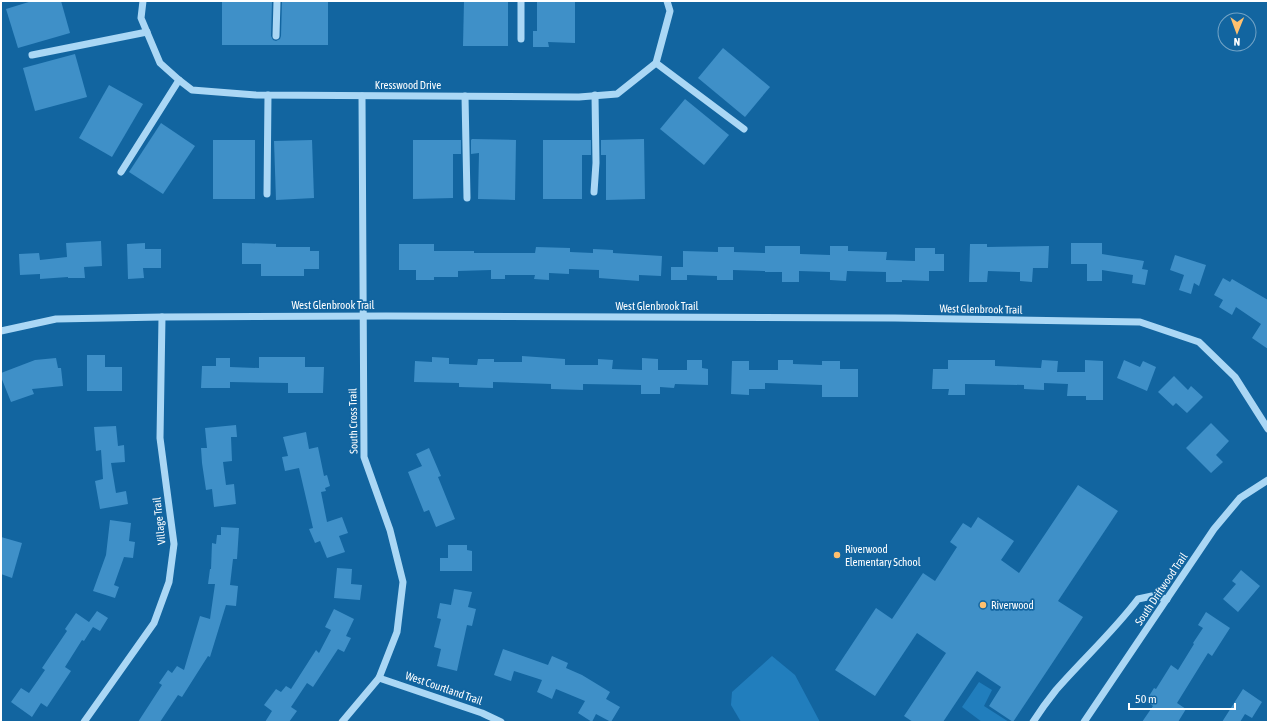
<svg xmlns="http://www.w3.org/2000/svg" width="1269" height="723" font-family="'Asap Condensed',sans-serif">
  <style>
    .green { fill: #217ebd }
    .building { fill: #3f90c8 }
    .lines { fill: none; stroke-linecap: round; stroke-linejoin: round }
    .minor { stroke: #aad7f5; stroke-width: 7 }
    .poi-dot { fill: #ffc06e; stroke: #1265a0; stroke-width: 1.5 }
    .labels { text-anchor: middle; stroke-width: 3.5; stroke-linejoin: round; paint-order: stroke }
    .street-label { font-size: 11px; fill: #fff; stroke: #1265a0 }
    .poi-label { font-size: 11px; fill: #fff; stroke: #1265a0; text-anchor: start }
  </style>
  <rect width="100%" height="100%" fill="#1265a0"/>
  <g class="green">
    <polygon points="772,656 795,675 820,722 741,722 731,705 732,692"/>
    <polygon points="979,682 992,690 984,706 1009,722 982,722 962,707"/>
  </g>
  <g class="building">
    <polygon points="32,1 61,1 70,33 18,48 6,9"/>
    <polygon points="222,1 272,1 271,36 273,40 276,41 280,39 281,36 282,1 328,1 328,45 222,45"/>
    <polygon points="464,1 508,1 508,46 463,46"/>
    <polygon points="537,1 575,1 575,43 548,42 549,47 533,47 533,31 537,31"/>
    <polygon points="723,48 770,87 745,117 698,78"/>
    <polygon points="75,54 87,97 35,111 23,68"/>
    <polygon points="109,85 143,104 112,157 79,138"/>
    <polygon points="685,99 729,135 704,165 660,129"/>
    <polygon points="161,123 195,146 163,194 129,172"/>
    <polygon points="472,139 516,140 515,200 478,199 479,153 471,154 471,140"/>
    <polygon points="644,139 645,199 606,200 606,155 601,155 601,140"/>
    <rect x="213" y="140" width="42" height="59"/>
    <polygon points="312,140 314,198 276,200 274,141"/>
    <polygon points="413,140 461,140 461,154 453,154 453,198 413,199"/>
    <polygon points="543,140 591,140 591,155 582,155 582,199 543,199"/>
    <polygon points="101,241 102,266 84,267 85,278 68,278 68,277 40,279 40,274 20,275 19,254 39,253 40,260 67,257 66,243"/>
    <polygon points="145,243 145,249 161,249 161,268 143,268 144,278 128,279 127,244"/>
    <polygon points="242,243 276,244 276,247 310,247 310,251 319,251 319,269 304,269 304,276 261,276 261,264 242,264"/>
    <polygon points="1071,243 1102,243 1102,254 1144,261 1142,269 1148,270 1145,285 1132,283 1133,275 1102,270 1102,281 1087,281 1087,264 1071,264"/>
    <polygon points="399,244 434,244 434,251 474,251 474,253 535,253 536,247 570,248 570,252 593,253 593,249 613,250 613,253 662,256 661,276 639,275 639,281 599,278 599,270 569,269 569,274 549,273 549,280 534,279 535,275 505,275 505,279 491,279 491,270 458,271 458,277 434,277 434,280 416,280 416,270 399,270"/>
    <polygon points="970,244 987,244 987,247 1049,246 1048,268 1033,268 1032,282 1020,281 1020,272 988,271 987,282 969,282"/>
    <polygon points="765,246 800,246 800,254 830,255 830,246 848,246 848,251 887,252 886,260 915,261 915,248 935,248 935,254 944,254 944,271 929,271 929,281 902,280 902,282 886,282 886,272 847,271 846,281 830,280 830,272 799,271 799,282 782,282 782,272 765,272 765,271 733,270 733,280 717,280 717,276 687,275 687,280 671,280 671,267 683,267 683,251 718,252 718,247 734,247 734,252 765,253"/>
    <polygon points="1175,255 1206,265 1199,286 1194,283 1191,294 1179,290 1184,275 1170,270"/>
    <polygon points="1223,278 1230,282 1232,279 1268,300 1268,349 1252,338 1261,324 1236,307 1232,315 1219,307 1223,300 1214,295"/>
    <polygon points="87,355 105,355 105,367 122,367 122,391 87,391"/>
    <polygon points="522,356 565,359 565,365 598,365 598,359 613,360 612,369 642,370 642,358 658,359 658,370 687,370 687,360 702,360 702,368 708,369 708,385 675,384 674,388 660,387 660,394 641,394 641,385 583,384 583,390 551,389 551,384 493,382 493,388 459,387 459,383 414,382 415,361 432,362 432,357 449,358 449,364 477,365 478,359 494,359 494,362 522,362"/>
    <polygon points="259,357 305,357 305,367 324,367 323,393 288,393 288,383 230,382 230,388 201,388 202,366 216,366 216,358 230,358 230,367 259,368"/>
    <polygon points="56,358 58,368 61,368 63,386 32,389 34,394 11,402 1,377 1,373 35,360"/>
    <polygon points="778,360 793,360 793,364 822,365 822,361 840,361 840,369 858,369 858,397 822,397 822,385 765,383 765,389 749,389 749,395 731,394 732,361 749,361 749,370 778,370"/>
    <polygon points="948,360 995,360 995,366 1041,368 1042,360 1058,361 1057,372 1085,372 1085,360 1103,361 1103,400 1086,400 1086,396 1067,396 1068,384 1044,383 1044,390 1024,389 1024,385 965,384 965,395 948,395 949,389 932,389 933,369 948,369"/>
    <polygon points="1124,360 1140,367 1143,361 1156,367 1147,391 1117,378"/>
    <polygon points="1174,376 1188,390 1191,386 1203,397 1187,413 1176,403 1173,406 1158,392"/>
    <polygon points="1211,423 1229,441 1216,455 1223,462 1211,473 1186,448"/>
    <polygon points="236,425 237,437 231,437 232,461 223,462 226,485 234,484 236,504 214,507 212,489 206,490 202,463 201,448 207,448 205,428"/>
    <polygon points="116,426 118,446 124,445 125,462 111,463 116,493 126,491 128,504 100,509 95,481 103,479 101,450 96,451 94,427"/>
    <polygon points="306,432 309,449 318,447 324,476 327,475 330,486 325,488 326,491 321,492 327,522 342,517 348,533 339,536 345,552 327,558 320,541 315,543 309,529 313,528 299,468 285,471 282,457 288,456 283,437"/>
    <polygon points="429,448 441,476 438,477 455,519 436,527 429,510 424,512 408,472 422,466 416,454"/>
    <polygon points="1078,485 1118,511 1058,601 1083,617 1013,722 989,706 1001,687 977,671 943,722 913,722 904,716 946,653 917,633 875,696 835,670 876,608 892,619 923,573 935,581 957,547 950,542 963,523 971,528 978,517 1014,541 1001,560 1019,573"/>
    <polygon points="110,520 131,523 129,541 135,542 133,558 124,557 114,585 119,587 115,598 93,591 106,555"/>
    <polygon points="221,527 239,528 237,559 233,559 230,585 238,586 236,606 226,605 210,657 208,656 182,697 178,695 160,722 138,722 162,685 159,683 168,670 172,673 177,666 184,670 200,616 210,619 215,584 208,584 210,569 211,569 212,543 216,544 217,535 221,535"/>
    <polygon points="1,537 22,543 12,578 1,574"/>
    <polygon points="448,545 467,545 467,550 472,551 472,571 440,571 440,558 448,558"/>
    <polygon points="337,568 352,569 351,584 362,585 360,600 334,598"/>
    <polygon points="1241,570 1260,586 1238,612 1223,599 1236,584 1232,581"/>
    <polygon points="454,589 472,592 468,607 476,609 472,626 467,625 457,671 437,666 441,649 434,647 441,619 437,618 440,603 451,605"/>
    <polygon points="334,609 354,619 346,636 351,638 344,652 338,649 313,687 307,683 291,707 297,711 289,722 265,722 272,711 264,705 276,689 281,692 286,686 291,689 316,650 319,653 331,630 325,627"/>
    <polygon points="97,611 108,618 100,631 93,627 84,641 82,640 65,667 71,671 47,707 41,703 32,717 11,702 21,688 29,693 45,670 42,668 67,631 65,629 76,613 89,622"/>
    <polygon points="1206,612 1230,628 1212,656 1208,653 1177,703 1186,709 1178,722 1142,722 1153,706 1146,701 1154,688 1156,689 1171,665 1178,670 1194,644 1193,643 1203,628 1198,625"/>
    <polygon points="503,649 548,665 552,656 568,663 566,668 582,675 610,692 606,699 620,707 611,722 596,714 592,722 578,713 585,701 556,689 552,699 537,692 542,680 514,671 511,681 494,675"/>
    <polygon points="1243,689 1262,702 1252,718 1245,714 1240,722 1222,722"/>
  </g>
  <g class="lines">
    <g class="minor">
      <polyline points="143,1 141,18 160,63 179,80 192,90 256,95 579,97 617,94 656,63 670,11 667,1"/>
      <polyline points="276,36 277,1"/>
      <polyline points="521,39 521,1"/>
      <polyline points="32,55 147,32"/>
      <polyline points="656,63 744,129"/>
      <polyline points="465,96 467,198"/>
      <polyline points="121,172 179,80"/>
      <polyline points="594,192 596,163 595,95"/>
      <polyline points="267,194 268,95"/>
      <polyline points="1,331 56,319 162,317 386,316 895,318 1140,322 1199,342 1235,377 1268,429"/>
      <polyline points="379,678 482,713 501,722"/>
      <polyline points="84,722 154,623 169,582 174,544 160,438 162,317"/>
      <polyline points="342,722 379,678 397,632 403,582 390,530 364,457 362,96"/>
      <path d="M1033,722c7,-11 15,-22 23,-32 27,-31 57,-58 82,-91l14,-3 15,3"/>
      <polyline points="1084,722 1214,529 1240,498 1268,480"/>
    </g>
  </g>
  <g class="poi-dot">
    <circle cx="837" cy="555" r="4"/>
    <circle cx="983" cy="605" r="4"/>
  </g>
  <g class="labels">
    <g class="street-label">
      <text x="408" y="89">Kresswood Drive</text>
      <text x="333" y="309">West Glenbrook Trail</text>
      <text x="657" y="310">West Glenbrook Trail</text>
      <text transform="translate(981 309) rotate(1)" y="4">West Glenbrook Trail</text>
      <text transform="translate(353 421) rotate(-91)" y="4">South Cross Trail</text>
      <text transform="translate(159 521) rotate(-96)" y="4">Village Trail</text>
      <text transform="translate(1161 589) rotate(-56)" y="4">South Driftwood Trail</text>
      <text transform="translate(444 688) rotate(19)" y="4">West Courtland Trail</text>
    </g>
    <g class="poi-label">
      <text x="845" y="553">Riverwood<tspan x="845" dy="13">Elementary School</tspan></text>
      <text x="991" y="609">Riverwood</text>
    </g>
  </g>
  <rect width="1269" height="723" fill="none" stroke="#ffffff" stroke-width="4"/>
  <g transform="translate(1237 32) rotate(181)"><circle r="19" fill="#1265a0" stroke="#71a3c6"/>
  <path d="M0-3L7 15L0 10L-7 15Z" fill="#ffc06e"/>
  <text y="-6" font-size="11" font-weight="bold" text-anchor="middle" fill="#ffffff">N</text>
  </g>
  <path d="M1129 703v6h106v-6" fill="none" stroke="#ffffff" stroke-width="2"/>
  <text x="1135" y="703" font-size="12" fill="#ffffff" stroke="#1265a0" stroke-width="3" paint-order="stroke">50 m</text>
</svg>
